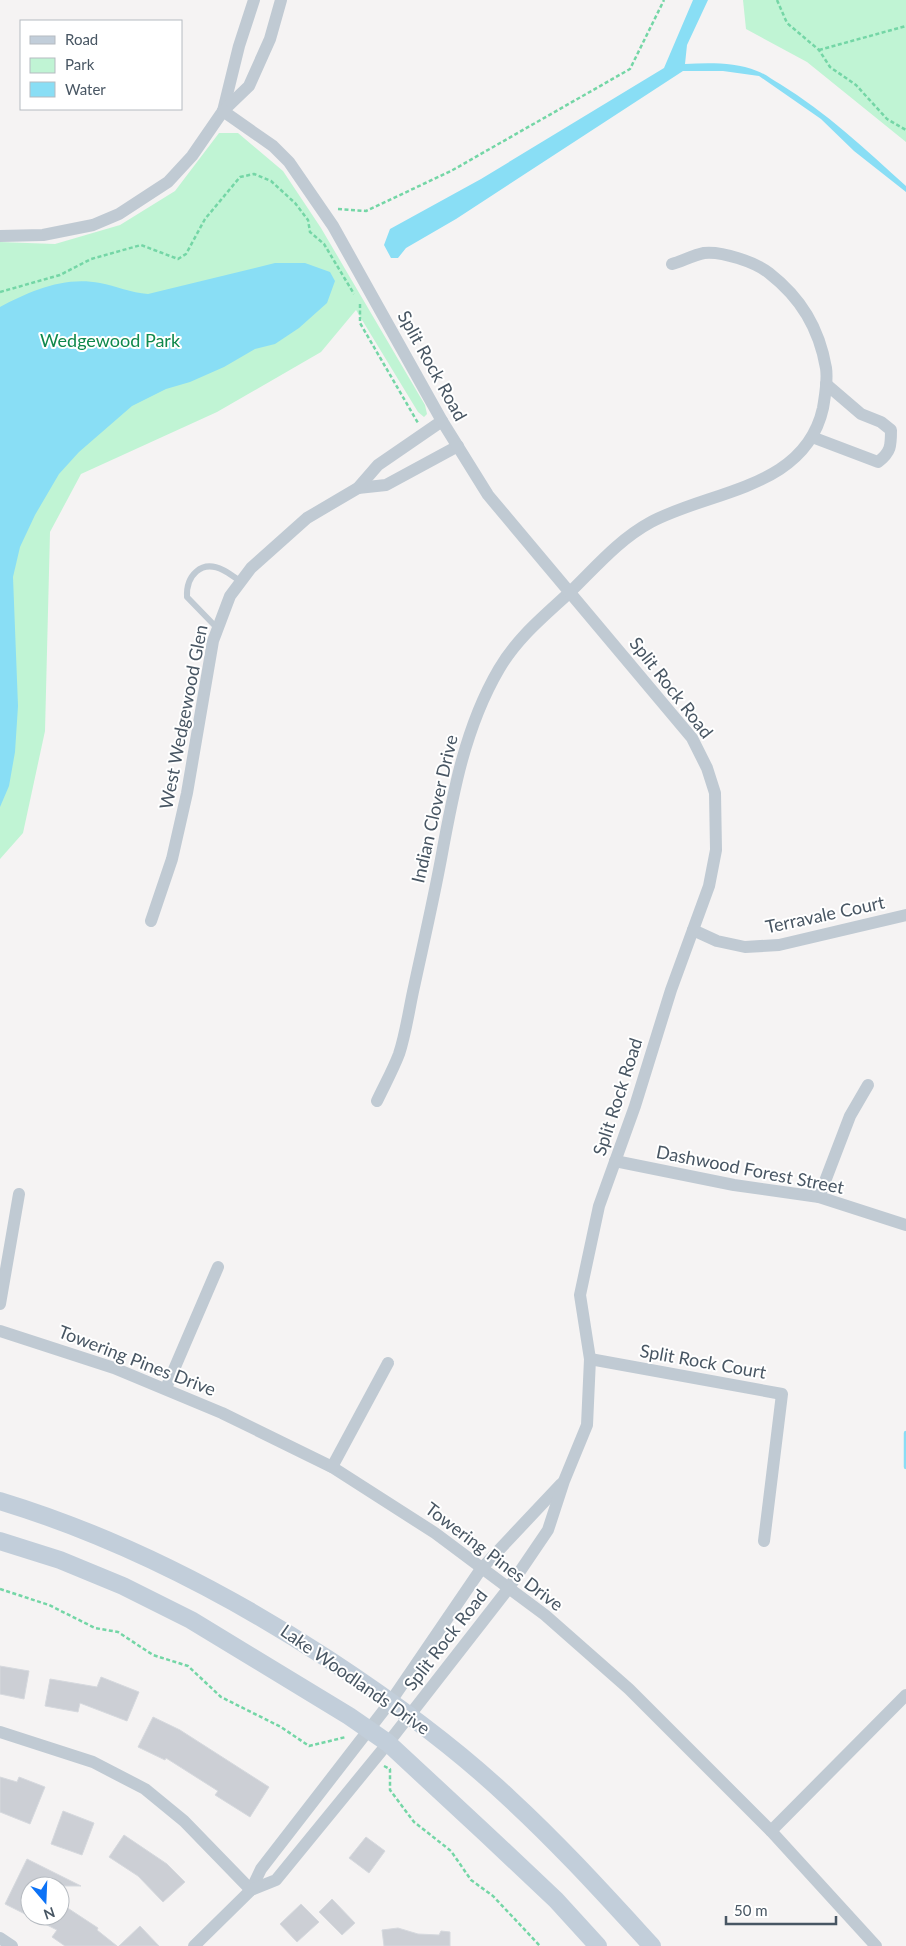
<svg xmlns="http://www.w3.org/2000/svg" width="906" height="1946" font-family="Lato,sans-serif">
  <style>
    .green { fill: #c0f4d4 }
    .water { fill: #89def5 }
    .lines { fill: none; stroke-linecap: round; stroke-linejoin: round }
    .stream { stroke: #89def5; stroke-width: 4.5 }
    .building { fill: #cccfd5; stroke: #d6d9de }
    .path { stroke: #74d6a6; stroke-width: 2.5; stroke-dasharray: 4 2.5; stroke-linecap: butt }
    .service { stroke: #c0cad3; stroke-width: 6 }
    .minor { stroke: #c0cad3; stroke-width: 12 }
    .secondary { stroke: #c2ceda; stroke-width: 18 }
    .labels { text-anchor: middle; stroke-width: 4; stroke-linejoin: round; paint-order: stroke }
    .park-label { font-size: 18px; fill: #0f884c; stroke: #fff }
    .street-label { font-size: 18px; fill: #485663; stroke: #fff }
  </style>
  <rect width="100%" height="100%" fill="#f5f3f3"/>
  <g class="green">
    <polygon points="743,0 906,0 906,142 807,62 746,29"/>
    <polygon points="219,133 238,133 283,171 321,228 425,405 427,414 424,417 418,412 356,310 321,352 217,412 81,474 50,532 45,731 23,833 0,859 0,242 55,244 120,225 175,191"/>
  </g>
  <g class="water">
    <path d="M693,0h15l-21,45 -2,19c24,-1 49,-2 72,7 9,3 15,9 23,13 46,28 86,66 126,102v6l-52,-41 -33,-32 -62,-43 -36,-5h-40l-227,148 -50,29 -8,10h-7l-7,-13 6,-16 91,-50 183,-111z"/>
    <path d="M275,263h30l25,9 5,9 -8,22 -28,25 -24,16 -20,5 -31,18 -34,15 -24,7 -34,17 -53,46 -20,22 -24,41 -15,32 -7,30 5,129 -3,46 -6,34 -9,21v-500c30,-16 64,-31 100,-24 16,3 31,10 48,11z"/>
  </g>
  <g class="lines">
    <polyline class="stream" points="906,1433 906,1467"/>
  </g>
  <g class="building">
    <polygon points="0,1666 29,1671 24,1699 0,1694"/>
    <polygon points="101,1677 139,1692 127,1721 80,1703 78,1712 45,1706 50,1679 97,1687"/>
    <polygon points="153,1717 180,1730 269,1787 250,1817 215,1795 218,1791 166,1758 165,1760 138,1747"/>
    <polygon points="0,1777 17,1782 19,1777 45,1787 30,1824 0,1812"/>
    <polygon points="63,1811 94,1823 82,1855 51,1844"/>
    <polygon points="124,1835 167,1864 185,1882 163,1902 138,1876 109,1857"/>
    <polygon points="366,1837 385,1851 369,1873 349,1858"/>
    <polygon points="27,1859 81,1886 30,1886 30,1916 60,1916 60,1903 98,1928 97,1930 117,1946 65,1946 52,1937 57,1930 5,1904"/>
    <polygon points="332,1899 355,1923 342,1935 319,1912"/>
    <polygon points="301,1904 319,1922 297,1942 280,1924"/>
    <polygon points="140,1926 159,1946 119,1946"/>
    <polygon points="398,1928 418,1934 439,1935 441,1931 450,1932 450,1946 384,1946 382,1930"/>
  </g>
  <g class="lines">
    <g class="path">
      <polyline points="777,0 787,23 819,50 830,67 856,85 887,119 906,130"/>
      <polyline points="819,50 906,26"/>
      <polyline points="338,209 366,211 451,171 630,69 664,0"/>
      <polyline points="0,292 60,275 91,259 141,245 178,259 186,254 205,219 240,177 254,174 271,181 295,203 308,220 310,232 324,244 354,294"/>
      <polyline points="360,304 360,323 418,423"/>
      <polyline points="0,1589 49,1605 95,1628 118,1632 153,1655 188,1666 221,1697 281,1727 309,1746 346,1737"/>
      <polyline points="384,1766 390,1769 390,1790 414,1822 451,1851 471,1880 493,1896 540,1946"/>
    </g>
    <path class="service" d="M217,628l-30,-31c-1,-21 14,-38 36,-27 6,3 11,7 17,11"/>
    <g class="minor">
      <polyline points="223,111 239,46 254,0"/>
      <polyline points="0,236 43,235 93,225 119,214 168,182 192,156 223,111 249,86 270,39 281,0"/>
      <path d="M812,437l66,25c13,-10 13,-16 13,-32l-10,-8 -20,-8 -35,-30"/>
      <polyline points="358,488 386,485 458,446"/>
      <polyline points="151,921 172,859 187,793 213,641 230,596 251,568 307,518 358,488 378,465 442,421"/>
      <polyline points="693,930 717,941 745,947 779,945 906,915"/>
      <path d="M377,1101c7,-15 16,-31 22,-47 7,-21 10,-45 15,-67 9,-42 19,-85 27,-128 12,-66 24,-132 58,-190 18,-31 44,-52 70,-76 26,-25 49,-53 82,-71 60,-32 154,-33 172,-114 2,-13 5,-27 3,-40 -7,-40 -25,-70 -57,-95 -14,-11 -47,-22 -65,-20 -10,2 -22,8 -32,11"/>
      <polyline points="615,1161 734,1185 819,1197 906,1225"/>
      <polyline points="819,1197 850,1116 868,1085"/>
      <polyline points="0,1304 19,1194"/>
      <polyline points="0,1331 114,1368 222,1413 332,1467 435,1533 545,1615 629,1689 771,1831 876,1946"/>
      <polyline points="590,1359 782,1394 764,1541"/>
      <polyline points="166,1388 218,1267"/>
      <polyline points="332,1467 388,1363"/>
      <polyline points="0,1732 93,1762 145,1789 184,1821 251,1890"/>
      <polyline points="771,1831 906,1695"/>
      <polyline points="251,1890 261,1869 391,1701 481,1569 561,1484"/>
      <polyline points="0,1938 12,1946"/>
      <polyline points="194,1946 251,1890 276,1880 388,1743 508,1589 548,1530 564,1481 587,1425 590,1359 580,1295 599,1206 635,1106 671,990 709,886 716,850 715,793 707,768 692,738 488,495 442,421 333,226 289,162 273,146 223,111"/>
    </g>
    <g class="secondary">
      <path d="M0,1501c118,36 225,91 328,158 64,42 126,87 182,140 50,46 96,97 142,147"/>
      <polyline points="0,1541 60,1560 123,1586 191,1620 349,1716 388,1743 486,1834 556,1900 598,1946"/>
    </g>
  </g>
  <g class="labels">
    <g class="park-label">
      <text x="110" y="347">Wedgewood Park</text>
    </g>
    <g class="street-label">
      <text transform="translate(432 366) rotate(61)" y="6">Split Rock Road</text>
      <text transform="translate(671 688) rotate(52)" y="6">Split Rock Road</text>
      <text transform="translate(184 717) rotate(-79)" y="6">West Wedgewood Glen</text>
      <text transform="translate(435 809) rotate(-77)" y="6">Indian Clover Drive</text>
      <text transform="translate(825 915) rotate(-12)" y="6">Terravale Court</text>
      <text transform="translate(618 1097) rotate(-72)" y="6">Split Rock Road</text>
      <text transform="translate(750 1170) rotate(11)" y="6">Dashwood Forest Street</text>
      <text transform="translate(137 1361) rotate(21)" y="6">Towering Pines Drive</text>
      <text transform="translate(703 1362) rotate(10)" y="6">Split Rock Court</text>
      <text transform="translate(494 1557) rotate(37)" y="6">Towering Pines Drive</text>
      <text transform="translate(446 1640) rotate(-52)" y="6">Split Rock Road</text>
      <text transform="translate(355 1680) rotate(35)" y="6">Lake Woodlands Drive</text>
    </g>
  </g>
  <rect x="20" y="20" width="162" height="90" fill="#ffffff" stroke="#b6bbc1"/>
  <rect x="30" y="36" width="25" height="8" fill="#c2ceda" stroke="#b6bbc1"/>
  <text x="65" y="45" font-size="15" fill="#485663">Road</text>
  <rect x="30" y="58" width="25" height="15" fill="#c0f4d4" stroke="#b6bbc1"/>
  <text x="65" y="70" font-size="15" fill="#485663">Park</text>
  <rect x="30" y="82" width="25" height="15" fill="#89def5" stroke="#b6bbc1"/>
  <text x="65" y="95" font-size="15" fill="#485663">Water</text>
  <g transform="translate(45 1901) rotate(161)"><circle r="24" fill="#ffffff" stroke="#b6bbc1"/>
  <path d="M0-4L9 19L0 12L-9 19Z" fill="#0c72f6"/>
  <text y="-8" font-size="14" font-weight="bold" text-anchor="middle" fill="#485663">N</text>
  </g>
  <path d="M726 1916v8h110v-8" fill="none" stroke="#485663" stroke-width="2.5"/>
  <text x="734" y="1916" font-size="15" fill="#485663" stroke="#ffffff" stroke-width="4" paint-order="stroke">50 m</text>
</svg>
